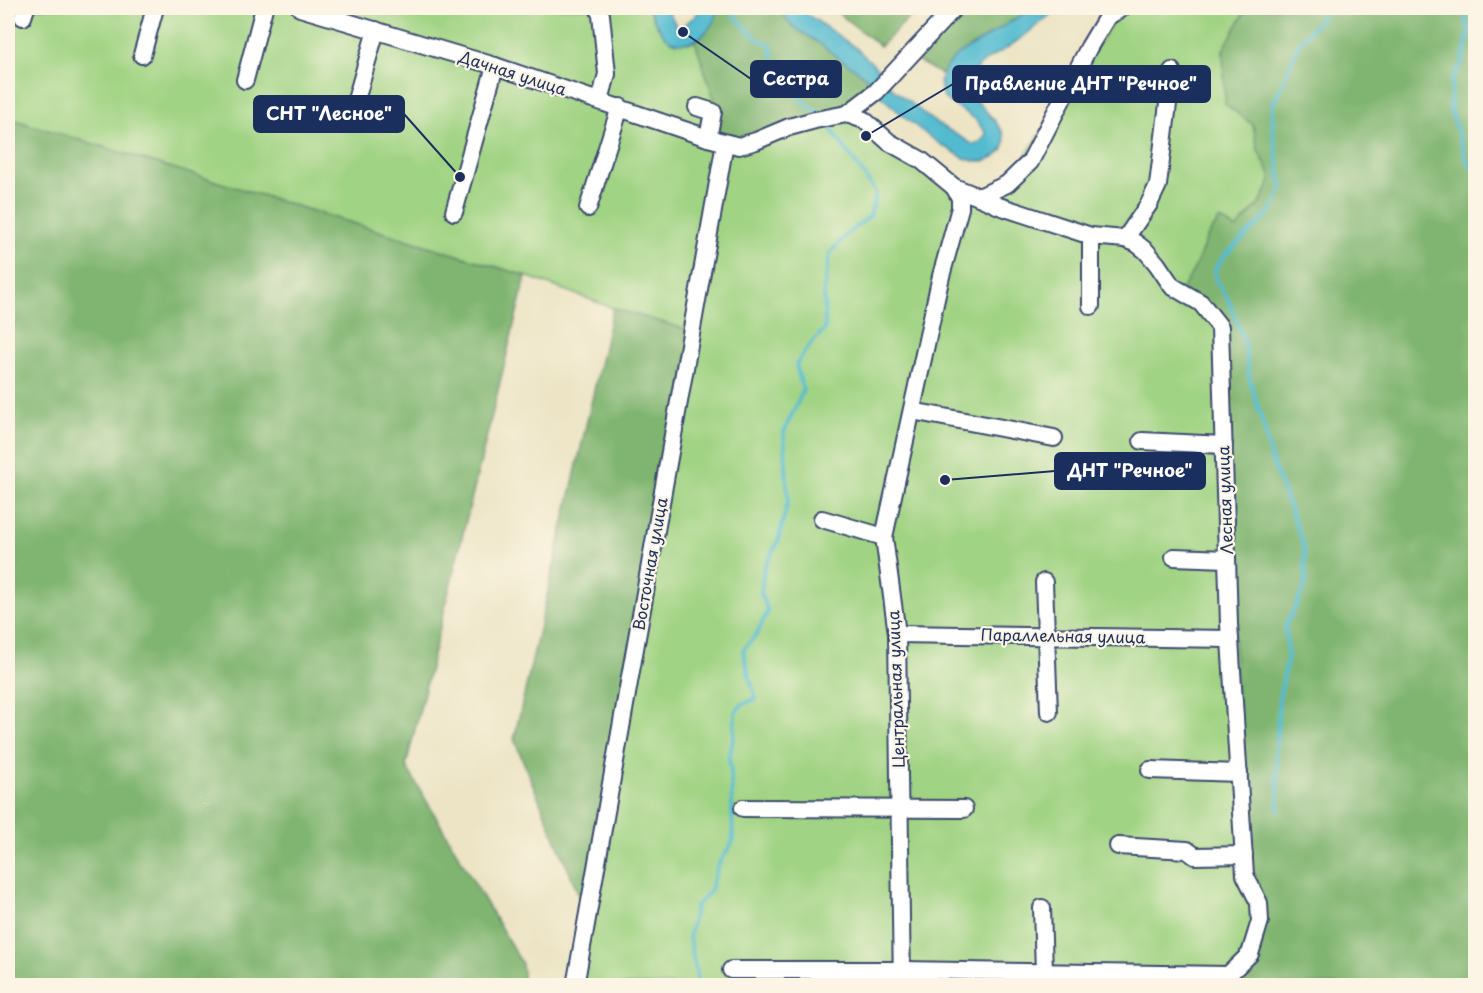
<svg xmlns="http://www.w3.org/2000/svg" width="1483" height="993" font-family="'Playpen Sans',sans-serif">
  <style>
    .green { fill: #a0d383; stroke: #5e8170; stroke-width: 1.5 }
    .forest { fill: #80b571; stroke: #4e7268; stroke-width: 1.5 }
    .water { fill: #52bbd0; stroke: #367597; stroke-width: 1.5 }
    .lines { fill: none; stroke-linecap: round; stroke-linejoin: round }
    .stream { stroke: #52bbd0; stroke-width: 4 }
    .minor-casing { stroke: #3a4a6d; stroke-width: 20 }
    .minor { stroke: #fff; stroke-width: 16 }
    .labels { text-anchor: middle; stroke-width: 4.5; stroke-linejoin: round; paint-order: stroke }
    .street-label { font-size: 16px; fill: #1b2f5e; stroke: #fcf5e5 }
    .leader { fill: none; stroke: #1b2f5e; stroke-width: 2 }
    .callout-dot { fill: #1b2f5e; stroke: #fcf5e5; stroke-width: 2 }
    .callout { fill: #1b2f5e; stroke: #1b2f5e; stroke-width: 2 }
    .callout-label { font-size: 18px; text-anchor: middle; font-weight: bold; fill: #fff }
  </style>
  <rect width="100%" height="100%" fill="#fcf5e5"/>
  <filter id="ink" filterUnits="userSpaceOnUse"><feTurbulence type="fractalNoise" baseFrequency=".0167" numOctaves="2"/><feDisplacementMap in="SourceGraphic" scale="12" xChannelSelector="R" yChannelSelector="G"/><feConvolveMatrix kernelMatrix="1 2 1 2 8 2 1 2 1" color-interpolation-filters="sRGB"/></filter>
  <filter id="wash" filterUnits="userSpaceOnUse"><feTurbulence type="fractalNoise" baseFrequency=".008" numOctaves="4" result="noise"/><feDisplacementMap in="SourceGraphic" scale="24" xChannelSelector="R" yChannelSelector="G"/><feGaussianBlur stdDeviation="1.35" result="paint"/><feColorMatrix in="noise" values="0 0 0 0 0 0 0 0 0 0 0 0 0 0 0 0 0 1.4 0 .05"/><feComposite in="paint" operator="in"/></filter>
  <g filter="url(#wash)">
    <rect width="100%" height="100%" fill="#ece4c4"/>
    <polygon class="green" points="8,8 648,8 658,27 688,43 695,41 717,107 843,115 975,196 1007,184 1122,8 1247,8 1223,50 1253,125 1258,150 1269,171 1271,181 1260,203 1236,229 1220,219 1207,237 1196,265 1220,327 1259,903 1242,985 575,985 692,331 613,308 526,276 8,118"/>
    <g class="forest">
      <path d="M720,8h57l17,19 27,17 12,10 31,21 10,13 -31,27 -121,28 -5,-36 -22,-66c13,-9 19,-20 25,-33z"/>
      <polygon points="832,8 919,8 880,46"/>
      <polygon points="964,8 1033,8 956,56 945,69 942,75 914,59"/>
      <polygon points="1247,8 1475,8 1475,985 1242,985 1234,969 1260,921 1245,875 1220,327 1181,292 1196,265 1207,237 1220,219 1236,229 1260,203 1271,181 1269,171 1258,150 1253,125 1225,104 1223,50"/>
      <polygon points="8,118 526,276 406,766 522,964 524,985 8,985"/>
      <polygon points="613,308 692,331 588,917 514,739"/>
    </g>
    <g class="water">
      <path d="M648,8h19l10,19h4l13,-10 8,-9h18c-7,17 -17,35 -39,35 -4,0 -9,0 -13,-4 -9,-7 -14,-21 -20,-31z"/>
      <path d="M777,8h21l41,28 17,12 18,17 19,24 40,32 41,24c7,-2 10,-6 12,-12l-11,-14 -30,-20 -3,-5 -2,-13 5,-12 11,-13 77,-48h25c-14,12 -29,25 -45,36 -24,17 -35,14 -48,44l29,32 9,12 2,10 -3,8 -6,6 -12,5h-10l-10,-3 -24,-14 -14,-10 -17,-13 -33,-29 -12,-17 -31,-21 -12,-10 -27,-17z"/>
    </g>
    <g class="lines">
      <g class="stream">
        <polyline points="727,8 757,39 771,45 774,65 783,84 819,114"/>
        <polyline points="1463,8 1469,32 1463,60 1452,80 1450,108 1466,159 1476,171"/>
        <polyline points="1279,810 1276,753 1279,699 1288,656 1285,626 1300,598 1306,582 1304,546 1271,459 1264,427 1249,377 1245,344 1228,299 1216,281 1215,269 1225,255 1264,219 1276,203 1282,189 1273,129 1273,105 1300,41 1320,20 1324,8"/>
        <path d="M696,986l1,-9 -8,-40 7,-31 14,-15 8,-26 15,-23 -2,-69 -2,-16 5,-21 1,-23 7,-9 14,-5 -7,-23 -6,-26 13,-15 12,-24 -7,-17 3,-26 14,-26 10,-42 -4,-68 19,-42 -7,-25 12,-18 17,-18 -1,-40 6,-36 18,-20 22,-17 6,-22c-14,-25 -33,-46 -48,-70"/>
      </g>
    </g>
  </g>
  <g filter="url(#ink)">
    <g class="lines">
      <g class="minor-casing">
        <g id="minor">
          <polyline points="300,8 495,66 708,138 739,146 756,141 789,127 815,120 847,114 876,92 954,8"/>
          <polyline points="598,8 601,15 607,74 600,101"/>
          <polyline points="23,17 26,8"/>
          <polyline points="142,55 155,8"/>
          <polyline points="245,80 264,8"/>
          <polyline points="356,100 376,30"/>
          <polyline points="697,107 713,112 708,138"/>
          <polyline points="847,114 864,120 889,142 921,160 954,187 979,197 1007,184 1030,162 1089,47 1107,17 1122,8"/>
          <polyline points="588,208 620,107"/>
          <polyline points="454,212 495,66"/>
          <polyline points="1091,236 1091,306"/>
          <polyline points="1125,239 1149,204 1158,185 1172,71"/>
          <polyline points="912,411 1054,438"/>
          <polyline points="1142,441 1224,445"/>
          <polyline points="822,519 884,537"/>
          <polyline points="1174,557 1227,559"/>
          <polyline points="1044,582 1049,712"/>
          <polyline points="897,634 1230,639"/>
          <polyline points="1150,770 1239,773"/>
          <polyline points="743,808 964,809"/>
          <polyline points="1118,846 1187,850 1195,856 1244,855"/>
          <polyline points="1042,908 1044,972"/>
          <polyline points="731,970 902,970 1228,975 1250,954 1260,921 1259,903 1245,875 1229,624 1220,327 1201,303 1172,286 1157,264 1146,251 1136,243 1125,239 1091,236 999,206 979,197"/>
          <polyline points="575,986 725,143"/>
          <polyline points="902,986 897,634 884,537 941,276 960,208 960,198 954,187"/>
        </g>
      </g>
      <use href="#minor" class="minor"/>
    </g>
  </g>
  <g class="labels">
    <g class="street-label">
      <text transform="translate(513 73) rotate(18)" y="6">Дачная улица</text>
      <text transform="translate(1225 500) rotate(-92)" y="6">Лесная улица</text>
      <text transform="translate(650 564) rotate(-80)" y="6">Восточная улица</text>
      <text transform="translate(1063 636) rotate(1)" y="6">Параллельная улица</text>
      <text transform="translate(896 689) rotate(-92)" y="6">Центральная улица</text>
    </g>
  </g>
  <path class="leader" d="M683 32L751 79M866 136L953 84M460 177L404 114M945 480L1055 471"/>
  <g class="callout-dot">
    <circle cx="683" cy="32" r="6"/>
    <circle cx="866" cy="136" r="6"/>
    <circle cx="460" cy="177" r="6"/>
    <circle cx="945" cy="480" r="6"/>
  </g>
  <g class="callout">
    <rect x="751" y="61" width="90" height="36" rx="6"/>
    <rect x="953" y="66" width="257" height="36" rx="6"/>
    <rect x="254" y="96" width="150" height="36" rx="6"/>
    <rect x="1055" y="453" width="150" height="36" rx="6"/>
  </g>
  <g class="callout-label">
    <text x="796" y="85">Сестра</text>
    <text x="1081" y="90">Правление ДНТ "Речное"</text>
    <text x="329" y="120">СНТ "Лесное"</text>
    <text x="1130" y="477">ДНТ "Речное"</text>
  </g>
  <rect width="1483" height="993" fill="none" stroke="#fcf5e5" stroke-width="30"/>
</svg>
